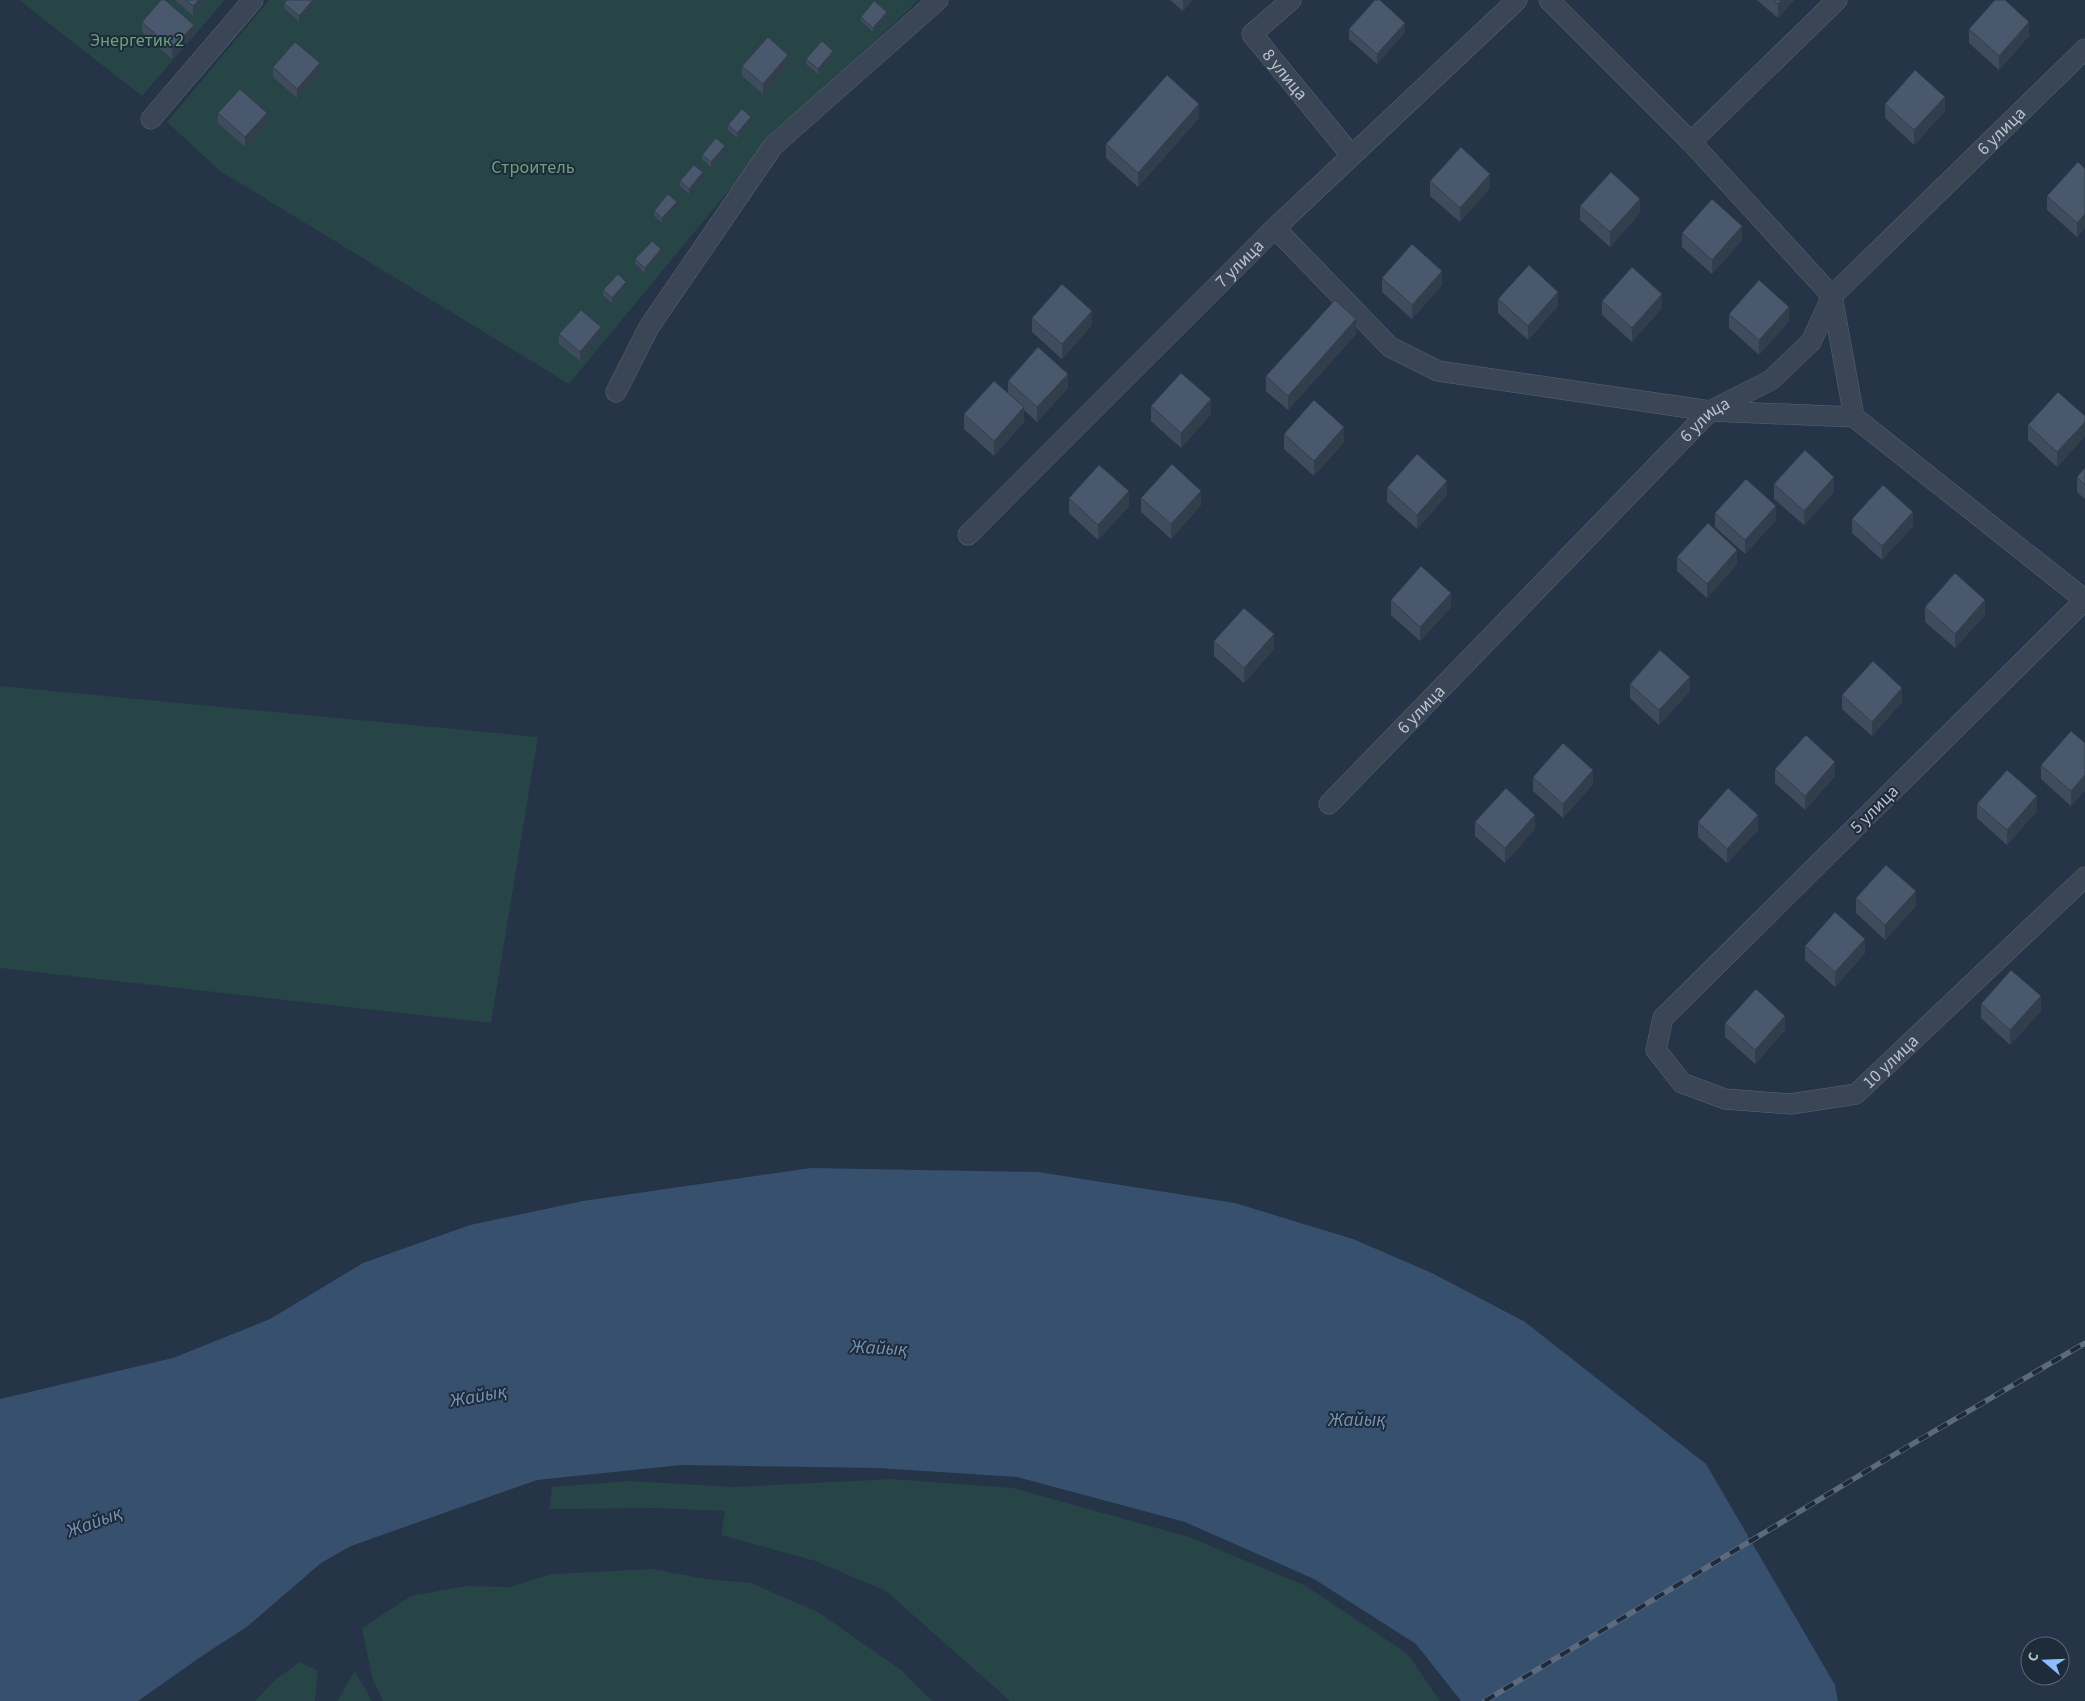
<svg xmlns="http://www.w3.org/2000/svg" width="2085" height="1701" font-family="'Source Sans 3',sans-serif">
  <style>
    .green { fill: #274447 }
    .water { fill: #37506e }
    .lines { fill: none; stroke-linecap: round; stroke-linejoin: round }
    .minor-casing { stroke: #586472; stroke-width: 21 }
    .minor { stroke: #3a4655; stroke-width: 20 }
    .rail-casing { stroke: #5c6a7d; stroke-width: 5.5 }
    .rail { stroke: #1e2b3b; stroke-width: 4; stroke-dasharray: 11; stroke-linecap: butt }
    .wall { fill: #3f4c5e }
    .shaded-wall { fill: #333e4c }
    .building { fill: #49586d; stroke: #333e4c }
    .labels { text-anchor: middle; stroke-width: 4; stroke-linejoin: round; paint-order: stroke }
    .park-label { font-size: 18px; fill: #6ca277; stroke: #1e2b3b }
    .street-label { font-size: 18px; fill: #b8c1ce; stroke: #1e2b3b }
    .water-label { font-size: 19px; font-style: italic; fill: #7593b4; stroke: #1e2b3b }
  </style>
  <rect width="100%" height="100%" fill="#253446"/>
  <g class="green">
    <polygon points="19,0 225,0 142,96"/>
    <polygon points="269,0 919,0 777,132 569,384 220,171 167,122"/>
    <polygon points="0,686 538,737 491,1023 0,968"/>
    <polygon points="892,1479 1013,1488 1189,1537 1306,1586 1408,1654 1440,1701 1010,1701 886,1591 815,1561 721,1535 725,1511 658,1508 549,1509 552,1487 629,1481 735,1487"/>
    <polygon points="652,1569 707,1579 751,1583 818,1612 901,1670 932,1701 383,1701 372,1677 362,1628 411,1596 466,1586 510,1587 551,1574"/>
    <polygon points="300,1662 318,1671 315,1701 255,1701 277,1678"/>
    <polygon points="355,1671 372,1701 337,1701"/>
  </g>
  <polygon class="water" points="811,1168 1038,1172 1235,1203 1353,1239 1432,1273 1525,1322 1706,1464 1835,1685 1838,1701 1461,1701 1416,1644 1314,1579 1185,1522 1017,1477 878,1468 681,1465 537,1480 351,1546 321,1563 248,1626 202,1656 138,1701 0,1701 0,1399 173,1358 270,1319 363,1263 470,1225 583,1201"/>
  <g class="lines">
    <g class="minor-casing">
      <g id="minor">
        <path id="s1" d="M1291,0l-39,34 99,121"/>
        <polyline points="1549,0 1691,142 1832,296 1854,417"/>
        <polyline points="151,119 253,0"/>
        <polyline points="1691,142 1837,0"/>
        <polyline points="1275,228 1390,347 1438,371 1710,411 1854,417 2085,600"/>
        <polyline points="616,392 649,327 773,146 938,0"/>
        <path id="s2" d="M968,535l307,-307 242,-228"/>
        <path id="s3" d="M2085,600l-422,418 -7,32 26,33 43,16 66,5 65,-10 229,-217"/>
        <path id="s4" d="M1329,804l381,-393 61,-31 40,-38 21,-46 253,-247"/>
      </g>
    </g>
    <use href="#minor" class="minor"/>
    <g class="rail-casing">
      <polyline id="rail" points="1485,1701 1880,1463 2085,1343"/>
    </g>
    <use href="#rail" class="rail"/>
  </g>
  <g class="wall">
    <polygon points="175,0 207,0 193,16"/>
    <polygon points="1170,0 1193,0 1183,11"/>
    <polygon points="1757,0 1794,0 1778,18"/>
    <polygon points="284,3 313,5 299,21 284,8"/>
    <polygon points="861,17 887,17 873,32 861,21"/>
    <polygon points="142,22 194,35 172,59 142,32"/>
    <polygon points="1349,29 1405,32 1377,64 1349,39"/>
    <polygon points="1969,29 2029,36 1999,70 1969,43"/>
    <polygon points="833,56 818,74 806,64 806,59"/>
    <polygon points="788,65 763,94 742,76 742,66"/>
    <polygon points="273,67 320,73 297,98 273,77"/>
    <polygon points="1885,104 1945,111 1914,145 1885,118"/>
    <polygon points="218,113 267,122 245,147 218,123"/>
    <polygon points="1199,118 1138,187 1106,158 1106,144"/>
    <polygon points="751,122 737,138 728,130 728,125"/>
    <polygon points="725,151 711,167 702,159 702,155"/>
    <polygon points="2085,169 2085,228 2077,237 2047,210 2047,196"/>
    <polygon points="703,177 689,194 680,186 680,181"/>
    <polygon points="1430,181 1490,188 1460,222 1430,196"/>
    <polygon points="1580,206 1640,213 1610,247 1580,220"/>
    <polygon points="677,207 662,223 654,216 654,211"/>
    <polygon points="1682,233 1742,240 1712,274 1682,247"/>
    <polygon points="661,254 645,273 635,264 635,259"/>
    <polygon points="1382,278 1442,285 1412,319 1382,292"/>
    <polygon points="626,287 612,303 603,295 603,290"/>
    <polygon points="1498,299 1558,306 1528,340 1498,313"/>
    <polygon points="1602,301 1662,308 1632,342 1602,315"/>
    <polygon points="1729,314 1789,321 1759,355 1729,328"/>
    <polygon points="1032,318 1092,325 1062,359 1032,332"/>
    <polygon points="559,334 601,337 580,361 559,344"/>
    <polygon points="1356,334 1288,410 1266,391 1266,376"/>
    <polygon points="1008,381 1068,388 1037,422 1024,410 1024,422 994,456 964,429 964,414 1008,393"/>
    <polygon points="1151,406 1211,414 1181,448 1151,421"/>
    <polygon points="2085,416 2085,436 2057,467 2028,440 2028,425"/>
    <polygon points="1284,434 1344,442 1314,476 1284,449"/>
    <polygon points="2085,468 2085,499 2077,492 2077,477"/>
    <polygon points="1774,484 1834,492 1804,525 1774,499"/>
    <polygon points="1387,488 1447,495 1417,529 1387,502"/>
    <polygon points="1069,498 1129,506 1098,540 1069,513"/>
    <polygon points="1141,498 1201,505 1171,539 1141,512"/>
    <polygon points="1715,513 1776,520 1745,554 1715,527"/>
    <polygon points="1852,519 1913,526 1882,560 1852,533"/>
    <polygon points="1677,557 1737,564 1707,598 1677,571"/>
    <polygon points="1391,600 1451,607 1420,641 1391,615"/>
    <polygon points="1925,607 1985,615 1955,648 1925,622"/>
    <polygon points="1214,641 1274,649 1244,683 1214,656"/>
    <polygon points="1630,684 1690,691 1659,725 1630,698"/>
    <polygon points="1842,695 1902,702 1872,736 1842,709"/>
    <polygon points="2085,743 2085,790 2071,806 2041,779 2041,765"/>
    <polygon points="1775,769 1835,776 1805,810 1775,783"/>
    <polygon points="1533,777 1593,784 1563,818 1533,791"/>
    <polygon points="1977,804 2037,811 2007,845 1977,818"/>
    <polygon points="1475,822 1535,829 1505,863 1475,836"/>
    <polygon points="1698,822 1758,830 1727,863 1698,837"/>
    <polygon points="1856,898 1916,906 1885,940 1856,913"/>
    <polygon points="1805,946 1865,953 1835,987 1805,960"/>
    <polygon points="1981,1004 2041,1011 2010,1045 1981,1018"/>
    <polygon points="1725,1023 1785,1030 1755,1064 1725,1037"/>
  </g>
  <g class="shaded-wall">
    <polygon points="199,0 207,0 193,16 193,6"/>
    <polygon points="313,0 313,5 299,21 299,16"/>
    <polygon points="1183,0 1193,0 1183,11"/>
    <polygon points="1781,0 1794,0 1778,18 1778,4"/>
    <polygon points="887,12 887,17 873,32 873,28"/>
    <polygon points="2029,22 2029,36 1999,70 1999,56"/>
    <polygon points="1405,23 1405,32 1377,64 1377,54"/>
    <polygon points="194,25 194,35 172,59 172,49"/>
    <polygon points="833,51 833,56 818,74 818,69"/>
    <polygon points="788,55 788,65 763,94 763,84"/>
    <polygon points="320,63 320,73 297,98 297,89"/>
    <polygon points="1945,97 1945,111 1914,145 1914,130"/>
    <polygon points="1199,104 1199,118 1138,187 1138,173"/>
    <polygon points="267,113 267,122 245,147 245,137"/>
    <polygon points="751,117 751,122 737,138 737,133"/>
    <polygon points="725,146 725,151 711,167 711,162"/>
    <polygon points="703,172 703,177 689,194 689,189"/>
    <polygon points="1490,174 1490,188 1460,222 1460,208"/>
    <polygon points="1640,199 1640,213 1610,247 1610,232"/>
    <polygon points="677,202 677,207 662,223 662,218"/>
    <polygon points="2085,214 2085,228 2077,237 2077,223"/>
    <polygon points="1742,226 1742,240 1712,274 1712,260"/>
    <polygon points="661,249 661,254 645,273 645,268"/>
    <polygon points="1442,271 1442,285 1412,319 1412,305"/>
    <polygon points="626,282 626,287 612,303 612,298"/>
    <polygon points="1558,292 1558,306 1528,340 1528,326"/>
    <polygon points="1662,294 1662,308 1632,342 1632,328"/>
    <polygon points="1789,307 1789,321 1759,355 1759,340"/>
    <polygon points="1092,311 1092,325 1062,359 1062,344"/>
    <polygon points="1356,319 1356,334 1288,410 1288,396"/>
    <polygon points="601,327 601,337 580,361 580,352"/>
    <polygon points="1068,374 1068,388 1037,422 1037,407"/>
    <polygon points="1211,399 1211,414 1181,448 1181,433"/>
    <polygon points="1024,407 1024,422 994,456 994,441"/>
    <polygon points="2085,422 2085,436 2057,467 2057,452"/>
    <polygon points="1344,427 1344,442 1314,476 1314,461"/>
    <polygon points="1834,477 1834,492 1804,525 1804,511"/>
    <polygon points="1447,481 1447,495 1417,529 1417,515"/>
    <polygon points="1129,491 1129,506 1098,540 1098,525"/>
    <polygon points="1201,491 1201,505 1171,539 1171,524"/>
    <polygon points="1776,506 1776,520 1745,554 1745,540"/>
    <polygon points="1913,512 1913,526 1882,560 1882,546"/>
    <polygon points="1737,550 1737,564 1707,598 1707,584"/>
    <polygon points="1451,593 1451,607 1420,641 1420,627"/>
    <polygon points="1985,600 1985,615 1955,648 1955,634"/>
    <polygon points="1274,634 1274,649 1244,683 1244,668"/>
    <polygon points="1690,677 1690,691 1659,725 1659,710"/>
    <polygon points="1902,688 1902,702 1872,736 1872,722"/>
    <polygon points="1835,762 1835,776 1805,810 1805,796"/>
    <polygon points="1593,770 1593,784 1563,818 1563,804"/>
    <polygon points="2085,775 2085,790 2071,806 2071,791"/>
    <polygon points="2037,796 2037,811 2007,845 2007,830"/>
    <polygon points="1535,815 1535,829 1505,863 1505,848"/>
    <polygon points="1758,815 1758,830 1727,863 1727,849"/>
    <polygon points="1916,891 1916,906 1885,940 1885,925"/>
    <polygon points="1865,939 1865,953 1835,987 1835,972"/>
    <polygon points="2041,996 2041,1011 2010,1045 2010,1030"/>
    <polygon points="1785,1016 1785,1030 1755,1064 1755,1050"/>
  </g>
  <g class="building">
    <polygon points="161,0 165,0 194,25 172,49 142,22"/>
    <polygon points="186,0 199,0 193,6"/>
    <polygon points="287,0 313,0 299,16 284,3"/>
    <polygon points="1375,0 1380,0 1405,23 1377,54 1349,29"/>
    <polygon points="1774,0 1781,0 1778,4"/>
    <polygon points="1995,0 2005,0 2029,22 1999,56 1969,29"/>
    <polygon points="874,1 887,12 873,28 861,17"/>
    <polygon points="768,37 788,55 763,84 742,66"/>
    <polygon points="822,41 833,51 818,69 806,59"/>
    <polygon points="295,42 320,63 297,89 273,67"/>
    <polygon points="1915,70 1945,97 1914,130 1885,104"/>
    <polygon points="1167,75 1199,104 1138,173 1106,144"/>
    <polygon points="240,89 267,113 245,137 218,113"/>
    <polygon points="742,109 751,117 737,133 728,125"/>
    <polygon points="716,138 725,146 711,162 702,155"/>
    <polygon points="1461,147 1490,174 1460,208 1430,181"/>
    <polygon points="2078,162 2085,169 2085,214 2077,223 2047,196"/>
    <polygon points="694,165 703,172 689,189 680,181"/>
    <polygon points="1611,172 1640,199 1610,232 1580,206"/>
    <polygon points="668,194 677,202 662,218 654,211"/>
    <polygon points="1712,199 1742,226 1712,260 1682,233"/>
    <polygon points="652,241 661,249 645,268 635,259"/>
    <polygon points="1412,244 1442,271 1412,305 1382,278"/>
    <polygon points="1529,265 1558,292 1528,326 1498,299"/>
    <polygon points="1632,267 1662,294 1632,328 1602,301"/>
    <polygon points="618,274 626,282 612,298 603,290"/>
    <polygon points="1759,280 1789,307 1759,340 1729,314"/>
    <polygon points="1062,284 1092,311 1062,344 1032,318"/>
    <polygon points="1335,300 1356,319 1288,396 1266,376"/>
    <polygon points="581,310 601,327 580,352 559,334"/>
    <polygon points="1038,347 1068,374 1037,407 1008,381"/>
    <polygon points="1181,373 1211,399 1181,433 1151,406"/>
    <polygon points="994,381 1024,407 994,441 964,414"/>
    <polygon points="2058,392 2085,416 2085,422 2057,452 2028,425"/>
    <polygon points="1314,400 1344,427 1314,461 1284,434"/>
    <polygon points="1805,450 1834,477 1804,511 1774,484"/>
    <polygon points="1417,454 1447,481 1417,515 1387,488"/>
    <polygon points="1172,464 1201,491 1171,524 1141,498"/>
    <polygon points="1099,465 1129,491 1098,525 1069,498"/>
    <polygon points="2085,468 2085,485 2077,477"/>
    <polygon points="1746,479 1776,506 1745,540 1715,513"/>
    <polygon points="1883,485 1913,512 1882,546 1852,519"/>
    <polygon points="1708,523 1737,550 1707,584 1677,557"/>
    <polygon points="1421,566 1451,593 1420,627 1391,600"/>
    <polygon points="1955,573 1985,600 1955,634 1925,607"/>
    <polygon points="1244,608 1274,634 1244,668 1214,641"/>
    <polygon points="1660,650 1690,677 1659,710 1630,684"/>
    <polygon points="1873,661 1902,688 1872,722 1842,695"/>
    <polygon points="2071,731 2085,743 2085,775 2071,791 2041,765"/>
    <polygon points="1806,735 1835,762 1805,796 1775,769"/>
    <polygon points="1563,743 1593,770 1563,804 1533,777"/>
    <polygon points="2007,770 2037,796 2007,830 1977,804"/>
    <polygon points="1506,788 1535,815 1505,848 1475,822"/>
    <polygon points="1728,788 1758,815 1727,849 1698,822"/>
    <polygon points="1886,865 1916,891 1885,925 1856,898"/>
    <polygon points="1835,912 1865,939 1835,972 1805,946"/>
    <polygon points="2011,970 2041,996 2010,1030 1981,1004"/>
    <polygon points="1756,989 1785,1016 1755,1050 1725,1023"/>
  </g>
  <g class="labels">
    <g class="park-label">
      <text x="137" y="46">Энергетик 2</text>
      <text x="533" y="173">Строитель</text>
    </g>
    <g class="street-label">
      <text dy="6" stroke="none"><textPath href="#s1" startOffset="104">8 улица</textPath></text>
      <text dy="6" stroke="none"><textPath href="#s4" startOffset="958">6 улица</textPath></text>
      <text dy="6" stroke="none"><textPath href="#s2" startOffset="384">7 улица</textPath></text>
      <text dy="6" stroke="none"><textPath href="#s4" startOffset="538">6 улица</textPath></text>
      <text dy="6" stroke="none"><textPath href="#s4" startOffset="132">6 улица</textPath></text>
      <text transform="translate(1874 809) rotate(-45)" y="6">5 улица</text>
      <text dy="6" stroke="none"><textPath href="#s3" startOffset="894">10 улица</textPath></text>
    </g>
    <g class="water-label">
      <text transform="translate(879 1347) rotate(3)" y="7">Жайық</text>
      <text transform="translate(478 1395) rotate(-10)" y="7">Жайық</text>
      <text x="1357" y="1426">Жайық</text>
      <text transform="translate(94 1521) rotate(-20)" y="7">Жайық</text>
    </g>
  </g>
  <g transform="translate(2045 1661) rotate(289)"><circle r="24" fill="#1e2b3b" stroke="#5c6776"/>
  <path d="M0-4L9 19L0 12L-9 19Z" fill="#8cbdff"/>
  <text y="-8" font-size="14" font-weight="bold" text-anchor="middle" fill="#b8c1ce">С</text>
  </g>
</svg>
